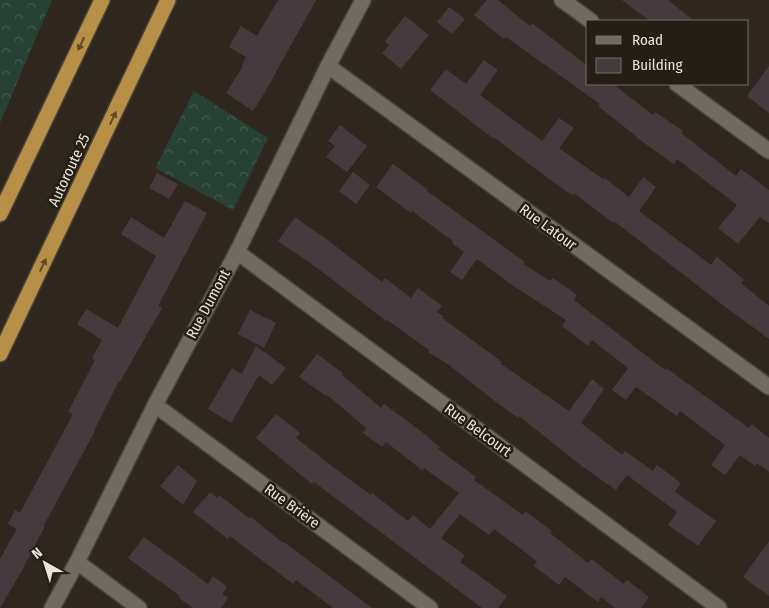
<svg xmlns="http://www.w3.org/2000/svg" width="769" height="608" font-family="'Fira Sans Condensed',sans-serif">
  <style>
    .forest { fill: url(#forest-crowns) }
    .building { fill: #473a3f }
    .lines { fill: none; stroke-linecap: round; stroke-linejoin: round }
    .street-casing { stroke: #49433b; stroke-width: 18 }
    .highway-casing { stroke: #49433b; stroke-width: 18 }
    .street { stroke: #72695f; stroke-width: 15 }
    .highway { stroke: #b88f47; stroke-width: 15 }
    .oneway { fill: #604b29 }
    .labels { text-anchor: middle; stroke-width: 5; stroke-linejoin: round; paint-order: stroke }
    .street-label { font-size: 15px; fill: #e9e4de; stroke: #251e15 }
  </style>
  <defs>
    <pattern id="forest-crowns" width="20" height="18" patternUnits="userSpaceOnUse" patternTransform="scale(1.25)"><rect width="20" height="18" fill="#274134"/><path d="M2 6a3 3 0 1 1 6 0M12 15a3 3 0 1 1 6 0" fill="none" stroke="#465c51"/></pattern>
  </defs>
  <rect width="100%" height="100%" fill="#2f271e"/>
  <g class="forest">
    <polygon points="0,0 52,0 0,123"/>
    <polygon points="194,91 268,138 233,210 155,168"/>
  </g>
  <g class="building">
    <polygon points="278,0 316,0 265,92 253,111 226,93 243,66 242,65 246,57 229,47 241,26 257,36"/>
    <polygon points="487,0 498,0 530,26 532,23 588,66 588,84 613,84 653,115 655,112 683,131 681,133 736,176 741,169 769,190 769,223 760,217 738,244 718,228 737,205 677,159 674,164 637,138 637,137 598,106 600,104 506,37 504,39 474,15"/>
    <polygon points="622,0 668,0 694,21 650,21"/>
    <polygon points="449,7 465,19 452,34 437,22"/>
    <polygon points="405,16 429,35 401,69 382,53 389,45 385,41"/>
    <polygon points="484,60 498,70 480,95 519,124 542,141 559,118 574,128 559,148 604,180 605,178 629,197 643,177 656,187 639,211 711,265 717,257 744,280 741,283 769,306 769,339 728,309 614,221 613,223 574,193 572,195 545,176 495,138 494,139 430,90 446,69 466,84"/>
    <polygon points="769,66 769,113 747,96"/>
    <polygon points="340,125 367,146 347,172 326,157 335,146 328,141"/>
    <polygon points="393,164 428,190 427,191 525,262 523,264 550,281 553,278 577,295 574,300 665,370 666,368 749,428 752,424 769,438 769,472 757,463 755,466 740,455 725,475 711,465 725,445 680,411 677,416 636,387 626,400 612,390 628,368 592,340 588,346 562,326 566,320 509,283 477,259 462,280 450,272 464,252 452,243 453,241 412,211 411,213 376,187"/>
    <polygon points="353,172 370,185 356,204 339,191"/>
    <polygon points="157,173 178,184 169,199 149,188"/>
    <polygon points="185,201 207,213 158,306 162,308 120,382 119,381 94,431 95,431 44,525 45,526 21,572 0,608 0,559 17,529 8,524 15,510 20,513 73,414 68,412 95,360 92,358 102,340 77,324 86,309 118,328 156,256 121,234 131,217 164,238"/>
    <polygon points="295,217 329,241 382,282 385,278 411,298 418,288 442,306 437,312 443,316 442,318 502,362 501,364 569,411 592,379 604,389 581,423 622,455 625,451 653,471 657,465 681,483 675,492 716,521 698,546 668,525 677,512 627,475 616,490 583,467 519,416 518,418 496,402 449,365 428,352 429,350 387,320 386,321 320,270 278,241"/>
    <polygon points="250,310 276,323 264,348 238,334"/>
    <polygon points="256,346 286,368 272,385 259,375 231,423 208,409 232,368 242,374"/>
    <polygon points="317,354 343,373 342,375 381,408 384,404 422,432 440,447 438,449 476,477 474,480 523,515 525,511 552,531 550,533 588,563 591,559 624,584 627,580 649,597 641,608 615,608 601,597 598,602 565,577 559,585 534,566 537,561 494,529 489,535 460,514 441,538 465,555 460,562 507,596 498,608 482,608 314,482 312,484 256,438 276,414 300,433 296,438 337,470 371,495 372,493 408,521 413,515 430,529 459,493 424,468 422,470 386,442 382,447 363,433 366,428 327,395 326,396 299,377"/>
    <polygon points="178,465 197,481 183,505 160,486"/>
    <polygon points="210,492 217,498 219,495 249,518 251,517 283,543 284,542 372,608 333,608 296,580 293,584 230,536 228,539 193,512"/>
    <polygon points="144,537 208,584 213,576 227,587 222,594 228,598 221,608 193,608 179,598 180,596 128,558"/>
    <polygon points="769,541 769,596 743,577"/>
  </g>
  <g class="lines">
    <g class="street-casing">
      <g id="street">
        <polyline points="562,0 591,21"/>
        <polyline points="328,66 769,387"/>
        <polyline points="677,84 769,151"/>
        <polyline points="237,252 719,608"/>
        <polyline points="155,405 430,608"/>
        <polyline points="77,562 139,608"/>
        <polyline points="52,608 77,562 155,405 237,252 328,66 363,0"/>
      </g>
    </g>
    <g class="highway-casing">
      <g id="highway">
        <polyline points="0,214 102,0"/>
        <polyline points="0,354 168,0"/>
      </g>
    </g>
    <use href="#street" class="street"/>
    <use href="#highway" class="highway"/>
  </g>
  <defs><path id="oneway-solid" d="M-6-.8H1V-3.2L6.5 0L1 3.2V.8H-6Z" transform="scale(1.25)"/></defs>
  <g class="oneway">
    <use href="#oneway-solid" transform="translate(81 44) rotate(115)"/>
    <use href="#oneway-solid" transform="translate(113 118) rotate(-65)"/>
    <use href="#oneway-solid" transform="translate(43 265) rotate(-65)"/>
  </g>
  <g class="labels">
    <g class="street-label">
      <text transform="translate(69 170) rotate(-65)" y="5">Autoroute 25</text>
      <text transform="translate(548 227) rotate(36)" y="5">Rue Latour</text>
      <text transform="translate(208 304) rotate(-62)" y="5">Rue Dumont</text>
      <text transform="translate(478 430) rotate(36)" y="5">Rue Belcourt</text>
      <text transform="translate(292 506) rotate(36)" y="5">Rue Brière</text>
    </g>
  </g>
  <rect x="586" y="20" width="162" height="65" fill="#251e15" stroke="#736d65"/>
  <rect x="596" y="36" width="25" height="8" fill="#72695f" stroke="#736d65"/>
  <text x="632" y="45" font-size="15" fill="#e9e4de">Road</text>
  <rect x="596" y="58" width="25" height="15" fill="#473a3f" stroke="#736d65"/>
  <text x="632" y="70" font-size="15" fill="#e9e4de">Building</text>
  <g transform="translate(45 563) rotate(321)" stroke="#251e15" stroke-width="4" paint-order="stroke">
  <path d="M0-4L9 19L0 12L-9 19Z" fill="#e9e4de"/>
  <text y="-8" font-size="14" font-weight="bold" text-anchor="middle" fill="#e9e4de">N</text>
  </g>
</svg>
